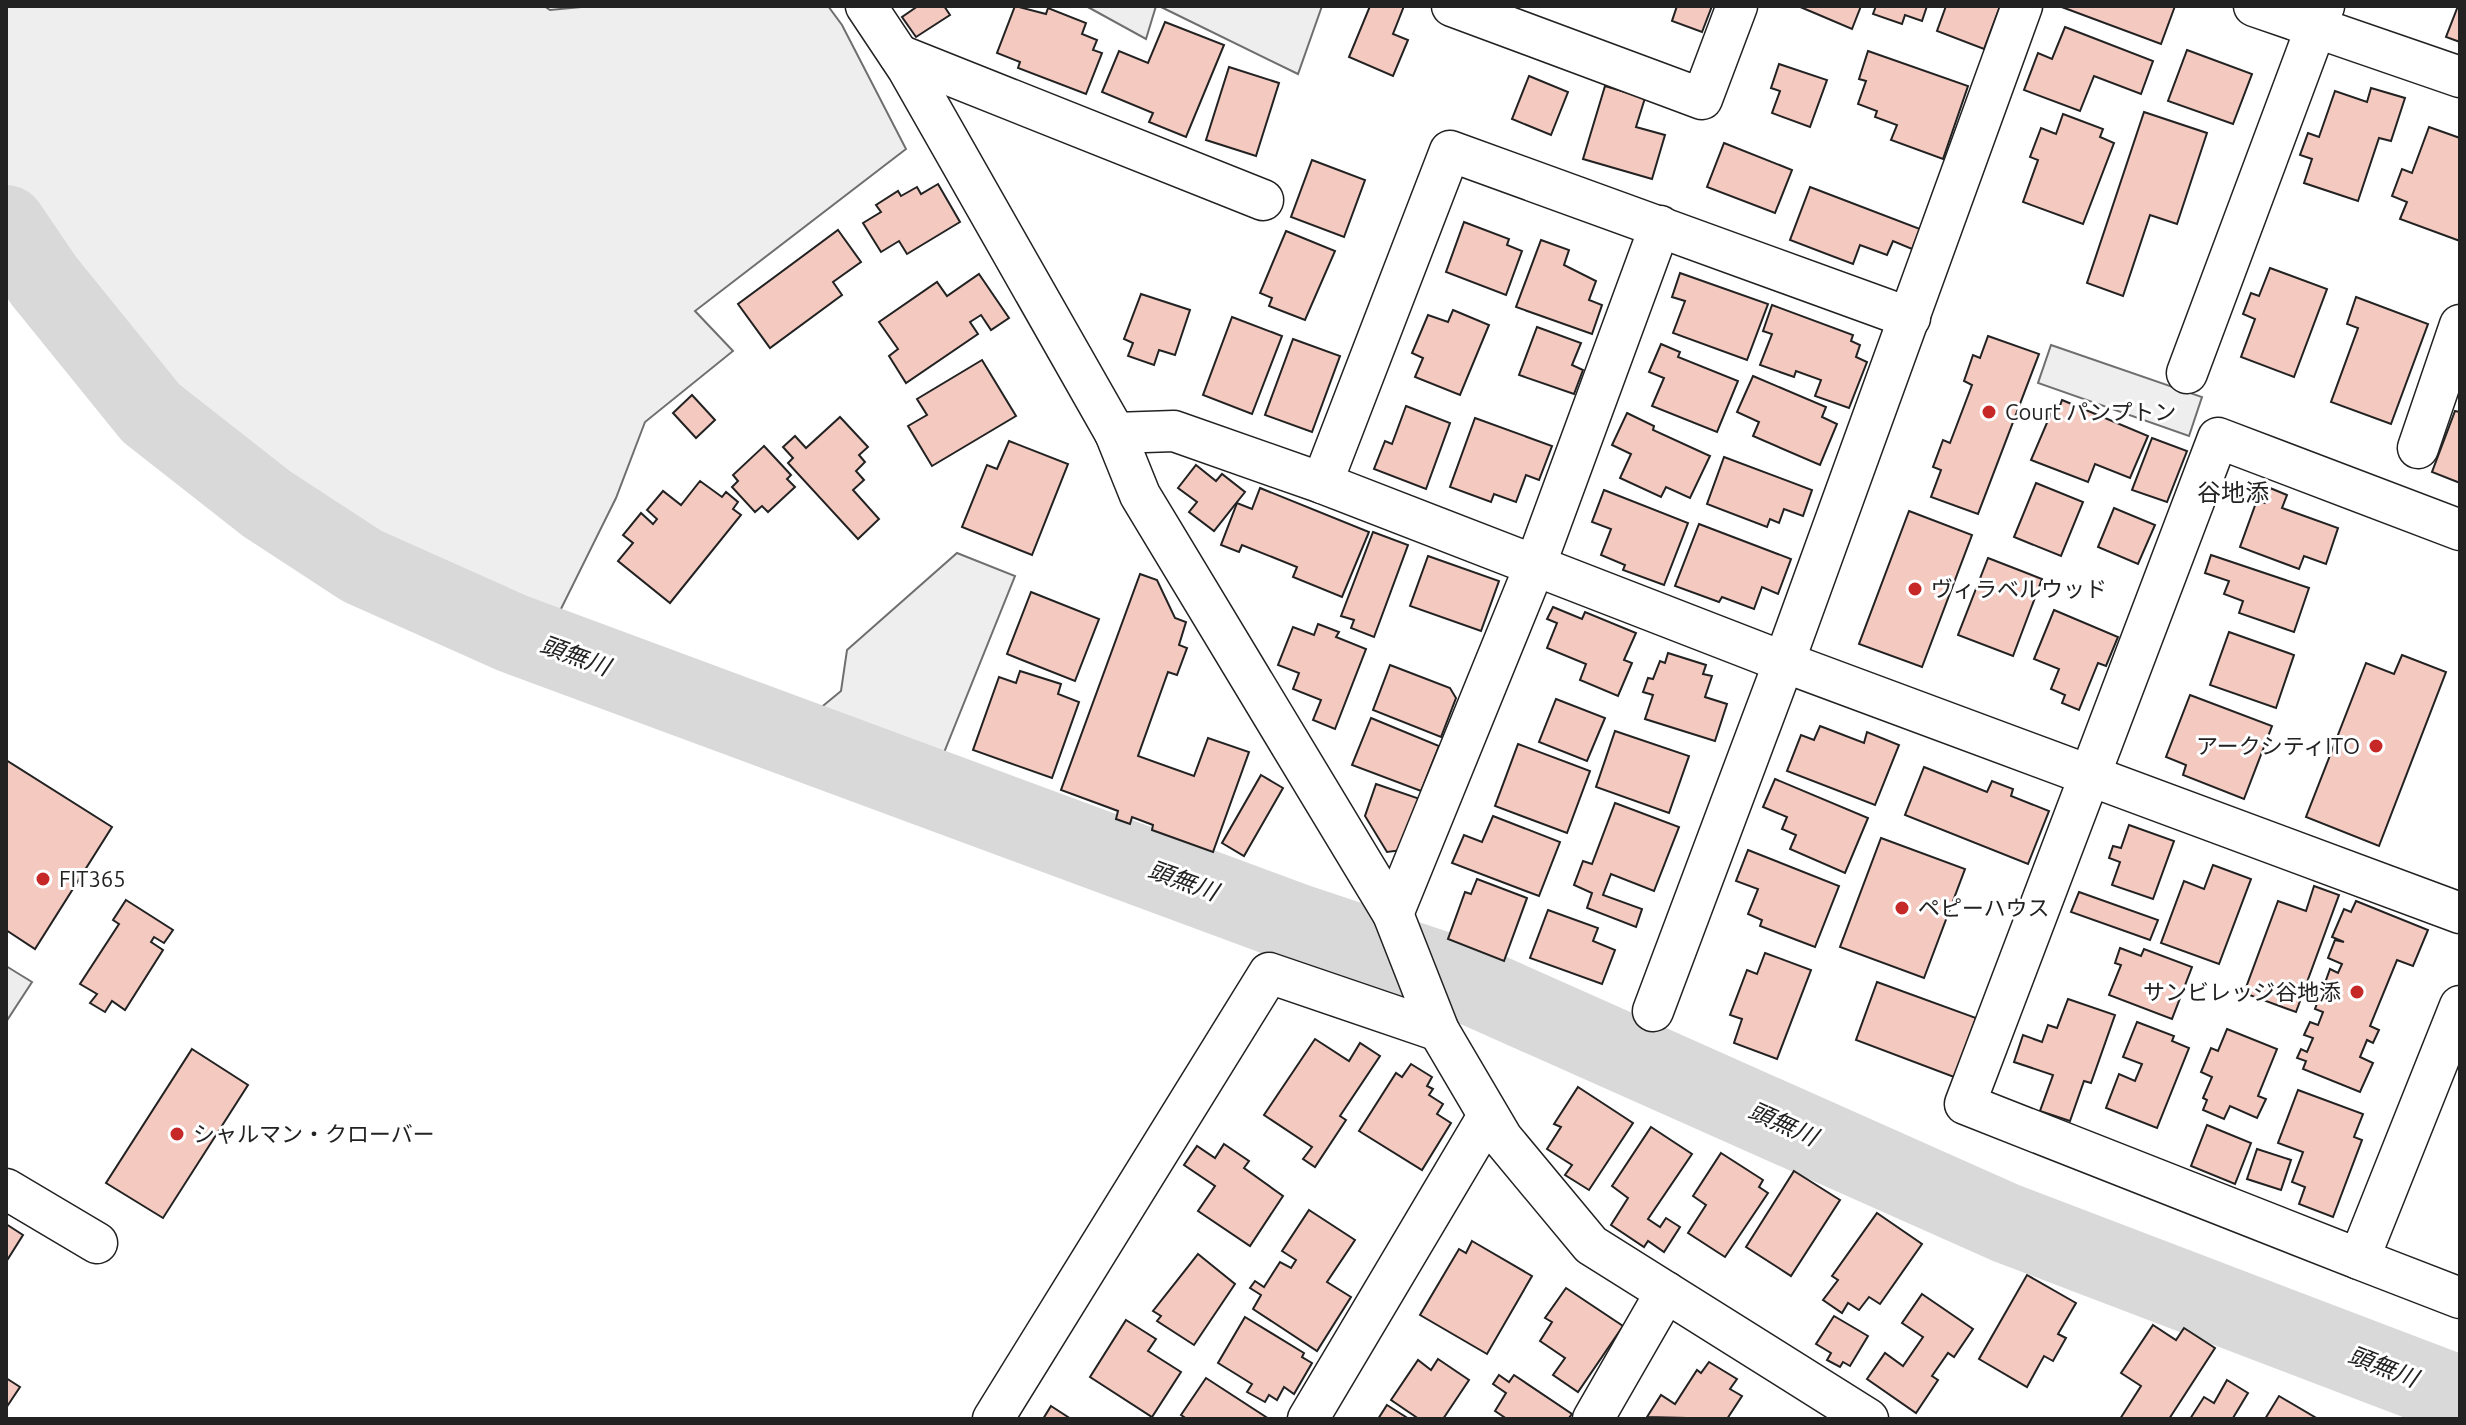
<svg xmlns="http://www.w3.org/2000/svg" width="2466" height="1425" font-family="Ubuntu,'Noto Sans JP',sans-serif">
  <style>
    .green { fill: #eee; stroke: #6f6f6f; stroke-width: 2 }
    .parking { fill: #ededed; stroke: #6f6f6f; stroke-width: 2 }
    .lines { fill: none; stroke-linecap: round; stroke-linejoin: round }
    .river { stroke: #d9d9d9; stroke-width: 80 }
    .building { fill: #f3c9c0; stroke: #222; stroke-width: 2 }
    .street-casing { stroke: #222; stroke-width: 43 }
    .street { stroke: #fff; stroke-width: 40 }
    .poi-dot { fill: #c62828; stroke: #fff; stroke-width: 3 }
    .labels { text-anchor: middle; stroke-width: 6; stroke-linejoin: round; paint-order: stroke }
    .poi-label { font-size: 22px; fill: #222; stroke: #fff; text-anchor: start }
    .neighbourhood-label { font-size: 24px; fill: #222; stroke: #fff }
    .water-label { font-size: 24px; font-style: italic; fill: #222; stroke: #fff }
  </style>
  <rect width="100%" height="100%" fill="#fff"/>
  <g class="green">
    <polygon points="6,6 544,6 550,10 592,6 828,6 842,25 906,149 695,311 733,351 645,422 616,498 554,623 399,563 309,499 110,333 26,228 6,195"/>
    <polygon points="1086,6 1156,6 1146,39"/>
    <polygon points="1159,6 1322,6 1298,74"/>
    <polygon points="2051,345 2202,397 2189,436 2038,383"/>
    <polygon points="957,553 1015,576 941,760 807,719 841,691 847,650"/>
  </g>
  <polygon class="parking" points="6,966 32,982 6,1022"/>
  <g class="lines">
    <polyline class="river" points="6,225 44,281 151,413 267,504 362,566 512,633 1298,924 1442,972 2006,1223 2460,1396"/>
  </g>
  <g class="building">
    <polygon points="918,6 944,6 950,15 916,37 902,17"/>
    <polygon points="1015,6 1046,14 1048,8 1086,23 1082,34 1097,40 1093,50 1102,53 1086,94 1018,68 1020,62 997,53"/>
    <polygon points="1370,6 1404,6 1393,34 1408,40 1393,76 1349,57"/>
    <polygon points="1677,6 1712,6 1702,32 1672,21"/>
    <polygon points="1798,6 1861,6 1852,29"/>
    <polygon points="1876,6 1927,6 1922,21 1905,15 1902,24 1873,14"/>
    <polygon points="1946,6 2000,6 1984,49 1937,31"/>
    <polygon points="2059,6 2175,6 2161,44"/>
    <polygon points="2458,6 2460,6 2460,42 2446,37"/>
    <polygon points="1165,22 1224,45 1186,137 1149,122 1153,113 1102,92 1119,51 1148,63"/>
    <polygon points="2065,27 2153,61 2141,94 2094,76 2080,111 2024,90 2038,53 2052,59"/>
    <polygon points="2187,50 2252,74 2233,124 2168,101"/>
    <polygon points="1868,51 1968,86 1943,159 1891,140 1897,125 1875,117 1877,111 1858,104 1866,81 1859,79"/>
    <polygon points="1779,64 1827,80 1810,127 1772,113 1780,91 1771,88"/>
    <polygon points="1229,67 1279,83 1256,156 1206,140"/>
    <polygon points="1529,76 1568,92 1551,135 1512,119"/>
    <polygon points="1605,86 1645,98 1636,127 1665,135 1652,179 1583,159"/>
    <polygon points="2371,88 2405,98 2391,141 2379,138 2358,201 2304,183 2312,159 2300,155 2308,133 2319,137 2335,91 2367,102"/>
    <polygon points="2144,112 2207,133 2177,224 2150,215 2123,296 2087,283"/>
    <polygon points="2063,114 2103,129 2100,137 2114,143 2083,224 2023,202 2038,160 2030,157 2041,128 2056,134"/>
    <polygon points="2429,127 2460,138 2460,241 2400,219 2407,202 2392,196 2402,169 2412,173"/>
    <polygon points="1724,143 1792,170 1775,213 1707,187"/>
    <polygon points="1312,160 1365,180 1344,237 1291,217"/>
    <polygon points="938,184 960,222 907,254 899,241 881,252 863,223 881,212 876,205 898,191 901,196 917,187 921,194"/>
    <polygon points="1810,187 1920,229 1912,249 1893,241 1887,255 1860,245 1853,264 1790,240"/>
    <polygon points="1464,222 1509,239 1507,245 1522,251 1506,295 1446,272"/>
    <polygon points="838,230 861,262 833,282 842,295 770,348 738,304"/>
    <polygon points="1286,231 1335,251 1305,320 1269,306 1272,298 1260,293"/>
    <polygon points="1541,240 1569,250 1564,265 1596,281 1589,300 1602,305 1592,334 1516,307"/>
    <polygon points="2270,268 2327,289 2294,377 2241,357 2255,319 2243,314 2251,293 2259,296"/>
    <polygon points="1680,273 1768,304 1747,360 1673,333 1685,301 1672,297"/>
    <polygon points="979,274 1009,318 991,330 981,315 970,322 978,334 906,383 889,356 898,349 879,322 937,282 947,296"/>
    <polygon points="1141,294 1190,310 1175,355 1159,350 1154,365 1128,356 1133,343 1124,339"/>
    <polygon points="2356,297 2428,324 2391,424 2331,402 2358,328 2347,324"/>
    <polygon points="1772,305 1853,335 1851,341 1860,345 1856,357 1867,362 1849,408 1815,396 1821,380 1796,371 1794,377 1760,365 1772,334 1763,331"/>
    <polygon points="1453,310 1489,325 1460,395 1415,377 1423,358 1412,353 1428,315 1448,322"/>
    <polygon points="1232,317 1282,336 1252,414 1203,395"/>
    <polygon points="1537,327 1581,343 1572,365 1583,370 1574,394 1519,375"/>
    <polygon points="1988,336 2039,354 1978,514 1931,497 1941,470 1933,467 1943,440 1950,443 1972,385 1964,381 1973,355 1980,358"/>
    <polygon points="1293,339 1340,356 1312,432 1265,415"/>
    <polygon points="1661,344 1680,352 1678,357 1738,381 1717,432 1652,406 1664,378 1649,372"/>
    <polygon points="982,360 1016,416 932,466 908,426 927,415 917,399"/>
    <polygon points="1753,376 1826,407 1822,417 1837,424 1820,465 1753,436 1759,422 1737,412"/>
    <polygon points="692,395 715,420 696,438 673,413"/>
    <polygon points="2062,400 2148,436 2130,478 2095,464 2088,482 2031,460 2052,411 2057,414"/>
    <polygon points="1406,406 1450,423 1426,489 1374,469 1385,441 1392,444"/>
    <polygon points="2455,411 2460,412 2460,483 2432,472"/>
    <polygon points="1627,413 1654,426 1653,430 1710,456 1690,498 1666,487 1661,497 1620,478 1631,454 1612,445"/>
    <polygon points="840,417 868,447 859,455 865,462 856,471 864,480 853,490 879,519 858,539 788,463 793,458 783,447 795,436 806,448"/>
    <polygon points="1475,418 1552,446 1539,480 1526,475 1516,502 1494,494 1491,502 1450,487"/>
    <polygon points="2152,438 2187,451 2167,502 2132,490"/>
    <polygon points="1009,441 1068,464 1032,555 962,527 987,465 997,469"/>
    <polygon points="764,446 791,475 787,479 795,487 768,512 762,506 755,512 732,487 738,481 733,475"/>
    <polygon points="1724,457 1812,490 1803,516 1784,509 1779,523 1770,519 1767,527 1707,504"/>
    <polygon points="1196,465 1216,481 1222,474 1245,492 1214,531 1189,512 1197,502 1178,488"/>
    <polygon points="700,481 722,497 726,492 738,502 733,509 741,515 670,603 618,561 633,543 623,535 641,513 653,524 657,519 647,510 663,491 681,505"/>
    <polygon points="2036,483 2083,502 2061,556 2014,537"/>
    <polygon points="1260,488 1369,532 1342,597 1293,577 1297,567 1242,545 1239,552 1221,545 1237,503 1252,509"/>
    <polygon points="2270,488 2287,495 2282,508 2338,528 2326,564 2304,556 2299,569 2240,547 2257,500 2265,503"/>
    <polygon points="1604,490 1688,523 1664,585 1623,570 1625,565 1601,555 1611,529 1592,522"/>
    <polygon points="2114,508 2155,525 2138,564 2098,547"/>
    <polygon points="1909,511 1972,535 1922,667 1859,644"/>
    <polygon points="1699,524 1791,559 1778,594 1762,587 1754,609 1722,597 1719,602 1675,586"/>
    <polygon points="1373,532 1408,545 1374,637 1351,628 1354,620 1341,616"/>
    <polygon points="2211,555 2309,588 2294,632 2239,613 2243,601 2224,594 2229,581 2205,573"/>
    <polygon points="1428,556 1499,581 1481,631 1410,606"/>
    <polygon points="1988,558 2042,579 2013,656 1958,635"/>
    <polygon points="1140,574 1157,580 1175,618 1186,622 1179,645 1187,648 1177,675 1168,672 1138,756 1194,776 1208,738 1249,752 1213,852 1152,830 1153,825 1132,817 1130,824 1116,819 1118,811 1061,790"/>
    <polygon points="1031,592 1099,619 1075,681 1007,654"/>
    <polygon points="1553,607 1582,619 1585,612 1636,633 1624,660 1632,663 1618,696 1580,680 1586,664 1547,648 1557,623 1547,619"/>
    <polygon points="2054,610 2118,637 2106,666 2098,663 2079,710 2062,703 2065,695 2051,689 2059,669 2034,659"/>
    <polygon points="1318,624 1339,632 1336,637 1366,649 1335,729 1313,720 1321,700 1293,689 1299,673 1278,665 1293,627 1314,635"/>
    <polygon points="2229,632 2294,655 2276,708 2210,685"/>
    <polygon points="1668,653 1706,665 1703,674 1712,676 1705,697 1727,704 1715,741 1645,719 1653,695 1643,692 1648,678 1653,679 1660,661 1665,663"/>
    <polygon points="2402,655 2446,672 2379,846 2306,817 2366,663 2394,674"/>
    <polygon points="1390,665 1450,688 1456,698 1441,737 1373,710"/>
    <polygon points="1020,671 1061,684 1058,694 1079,702 1052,778 973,750 999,677 1016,683"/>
    <polygon points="2190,695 2272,726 2244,799 2183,775 2186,765 2166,757"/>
    <polygon points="1556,699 1605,718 1587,761 1539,742"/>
    <polygon points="1371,718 1439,746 1421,791 1352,765"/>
    <polygon points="1820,726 1864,743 1867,732 1899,745 1875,805 1787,771 1801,735 1814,740"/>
    <polygon points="1615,731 1689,756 1669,813 1596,787"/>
    <polygon points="1518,744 1590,771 1567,833 1495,806"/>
    <polygon points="6,760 112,827 35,949 6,930"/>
    <polygon points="1924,767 1987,792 1992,781 2013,789 2011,796 2049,811 2028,864 1905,815"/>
    <polygon points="1261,775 1283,788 1244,856 1222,843"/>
    <polygon points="1775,779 1868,818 1845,873 1790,849 1796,835 1782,829 1787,817 1763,807"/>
    <polygon points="1376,784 1420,799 1402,850 1387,852 1365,816"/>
    <polygon points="1615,803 1679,827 1654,891 1611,874 1603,895 1642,909 1636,927 1587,908 1592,893 1574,885 1583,861 1592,864"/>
    <polygon points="1493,816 1560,842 1539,896 1452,863 1464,835 1482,842"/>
    <polygon points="2129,825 2174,841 2153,899 2112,885 2120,862 2109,858 2113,846 2121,848"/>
    <polygon points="1881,838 1965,869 1924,978 1840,947"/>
    <polygon points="1748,850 1839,886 1815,947 1760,926 1762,920 1748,914 1758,889 1736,881"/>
    <polygon points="2213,865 2251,879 2219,964 2161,943 2184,881 2204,889"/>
    <polygon points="1477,879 1527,898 1504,961 1448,939 1465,892 1471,894"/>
    <polygon points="2314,886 2339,895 2296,1012 2244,993 2278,901 2306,911"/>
    <polygon points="2079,892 2158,920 2150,940 2071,912"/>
    <polygon points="126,900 173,930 164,943 154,937 151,942 163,950 125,1010 112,1001 105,1012 90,1003 97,994 80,984 119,924 113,920"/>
    <polygon points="2356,901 2428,930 2413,966 2397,960 2370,1026 2379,1030 2373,1043 2367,1040 2360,1057 2373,1063 2360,1092 2303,1069 2306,1061 2297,1058 2301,1049 2307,1052 2313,1038 2304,1035 2310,1022 2318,1025 2323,1012 2315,1009 2319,998 2326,1001 2333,987 2325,983 2330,969 2338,973 2342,964 2328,958 2335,940 2344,942 2332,937 2344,909 2351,912"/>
    <polygon points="1548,910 1598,928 1593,941 1615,950 1602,984 1530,958"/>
    <polygon points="2120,948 2141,956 2144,949 2192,967 2172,1019 2109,995 2121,965 2115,963"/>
    <polygon points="1765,953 1811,970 1777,1059 1734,1043 1742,1019 1730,1015 1747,970 1757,974"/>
    <polygon points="1877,982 1976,1018 1954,1077 1856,1040"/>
    <polygon points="2068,999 2115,1015 2091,1083 2084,1081 2070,1121 2040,1111 2053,1075 2014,1062 2023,1035 2042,1042 2048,1025 2057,1028"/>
    <polygon points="2137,1022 2174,1036 2172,1041 2189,1048 2157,1128 2106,1108 2119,1074 2135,1081 2142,1064 2123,1057"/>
    <polygon points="2227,1029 2277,1049 2258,1096 2266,1099 2257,1118 2230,1106 2224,1119 2203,1110 2207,1100 2203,1098 2212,1077 2201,1072 2211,1048 2218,1051"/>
    <polygon points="1315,1039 1349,1061 1360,1043 1380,1056 1340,1116 1346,1120 1315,1167 1303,1159 1312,1147 1264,1115"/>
    <polygon points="192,1049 248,1085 163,1218 106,1183"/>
    <polygon points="1411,1064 1432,1077 1427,1086 1433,1089 1429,1095 1443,1104 1437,1114 1451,1123 1422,1170 1359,1131 1396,1073 1402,1077"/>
    <polygon points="1578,1087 1633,1123 1589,1190 1565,1175 1572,1165 1547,1149 1561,1127 1554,1124"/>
    <polygon points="2298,1090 2363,1114 2354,1137 2362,1140 2333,1217 2299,1204 2305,1187 2292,1182 2303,1152 2278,1143"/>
    <polygon points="2207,1125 2251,1143 2235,1184 2191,1166"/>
    <polygon points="1651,1127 1692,1154 1648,1219 1660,1227 1666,1218 1680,1227 1664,1252 1648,1241 1644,1247 1611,1225 1628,1198 1612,1186"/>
    <polygon points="1224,1144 1249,1161 1244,1168 1283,1196 1250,1246 1198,1211 1215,1186 1184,1165 1197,1146 1215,1158"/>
    <polygon points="2257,1149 2291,1160 2281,1190 2247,1179"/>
    <polygon points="1721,1153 1763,1180 1759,1187 1768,1193 1725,1257 1688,1233 1706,1205 1693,1196"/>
    <polygon points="1794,1171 1840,1200 1791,1276 1746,1247"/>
    <polygon points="1309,1210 1355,1240 1327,1282 1351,1297 1317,1351 1253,1309 1261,1295 1250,1288 1255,1281 1264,1287 1280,1262 1291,1268 1296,1260 1282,1251"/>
    <polygon points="1877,1213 1922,1244 1880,1304 1869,1297 1859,1310 1848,1303 1842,1313 1823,1300 1838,1280 1832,1276"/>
    <polygon points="6,1224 23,1235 6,1262"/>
    <polygon points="1472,1241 1532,1276 1487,1354 1420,1315 1459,1249 1466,1253"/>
    <polygon points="1198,1254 1235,1284 1194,1345 1157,1321 1161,1316 1153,1311"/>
    <polygon points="2027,1275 2076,1303 2058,1334 2066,1338 2053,1361 2044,1356 2027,1387 1979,1359"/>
    <polygon points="1566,1288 1623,1326 1578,1392 1553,1375 1565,1358 1540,1341 1552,1322 1545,1318"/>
    <polygon points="1922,1294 1973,1329 1954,1357 1948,1353 1932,1376 1938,1380 1916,1413 1867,1379 1885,1353 1903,1366 1923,1337 1902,1323"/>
    <polygon points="1834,1316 1868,1336 1850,1366 1843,1362 1840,1367 1827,1360 1831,1353 1816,1344"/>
    <polygon points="1245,1317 1304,1353 1302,1357 1312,1363 1294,1394 1284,1387 1277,1400 1269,1395 1265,1402 1247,1392 1252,1384 1218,1363"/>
    <polygon points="1126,1320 1156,1339 1148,1351 1181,1372 1152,1417 1090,1377"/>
    <polygon points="2153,1325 2176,1340 2184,1328 2215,1348 2169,1419 2120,1419 2141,1386 2121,1373"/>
    <polygon points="1438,1359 1469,1380 1443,1419 1419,1419 1391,1400 1418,1360 1431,1370"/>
    <polygon points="1709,1362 1737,1379 1730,1389 1742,1396 1727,1419 1647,1417 1661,1395 1675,1404 1697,1370 1701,1373"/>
    <polygon points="1499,1375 1509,1382 1514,1375 1572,1414 1568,1419 1507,1419 1495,1411 1506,1393 1493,1384"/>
    <polygon points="6,1378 20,1387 6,1408"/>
    <polygon points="1206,1378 1269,1419 1187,1419 1181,1415"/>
    <polygon points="2227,1380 2248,1393 2233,1418 2236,1419 2190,1419 2204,1397 2214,1403"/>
    <polygon points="2279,1396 2318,1419 2265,1419"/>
    <polygon points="1387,1405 1409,1419 1378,1419"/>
    <polygon points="1051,1406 1071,1419 1043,1419"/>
  </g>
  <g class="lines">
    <g class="street-casing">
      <g id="street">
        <polyline points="866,6 908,69 1115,433 1140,495 1393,914 1439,1031 1502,1138 1591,1245 1868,1419"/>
        <polyline points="1452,6 1702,99 1737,6"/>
        <polyline points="2254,6 2460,77"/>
        <polyline points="899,55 1263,200"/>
        <polyline points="2187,373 2324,6"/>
        <polyline points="1115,433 1174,431 1322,483 1784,662 2460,913"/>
        <polyline points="2418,448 2460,325"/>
        <polyline points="1322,483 1450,151 1910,318"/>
        <polyline points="2460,530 2218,438 1965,1104 2359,1259 2460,1006"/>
        <polyline points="1393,914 1536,563 1660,226"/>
        <polyline points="1653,1011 1784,662 2022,6"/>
        <polyline points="6,1189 97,1243"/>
        <polyline points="2359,1259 2460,1298"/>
        <polyline points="993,1419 1269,973 1439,1031"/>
        <polyline points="1308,1419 1488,1116"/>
        <polyline points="1593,1419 1666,1292"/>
      </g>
    </g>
    <use href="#street" class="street"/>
  </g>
  <g class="poi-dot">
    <circle cx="1989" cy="412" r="8"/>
    <circle cx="1915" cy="589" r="8"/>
    <circle cx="2376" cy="746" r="8"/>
    <circle cx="43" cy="879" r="8"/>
    <circle cx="1902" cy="908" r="8"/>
    <circle cx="2357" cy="992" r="8"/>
    <circle cx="177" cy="1134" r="8"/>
  </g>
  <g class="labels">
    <g class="poi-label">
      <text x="2005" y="420">Court パンプトン</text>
      <text x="1931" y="597">ヴィラベルウッド</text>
      <text x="2360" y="754" text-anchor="end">アークシティITO</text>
      <text x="59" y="887">FIT365</text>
      <text x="1918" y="916">ペピーハウス</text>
      <text x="2341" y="1000" text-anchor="end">サンビレッジ谷地添</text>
      <text x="193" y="1142">シャルマン・クローバー</text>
    </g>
    <g class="neighbourhood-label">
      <text x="2233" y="501">谷地添</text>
    </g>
    <g class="water-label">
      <text transform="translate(575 656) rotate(20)" y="8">頭無川</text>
      <text transform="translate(1183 881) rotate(20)" y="8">頭無川</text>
      <text transform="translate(1783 1124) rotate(24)" y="8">頭無川</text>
      <text transform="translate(2383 1367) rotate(21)" y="8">頭無川</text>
    </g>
  </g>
  <rect width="2466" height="1425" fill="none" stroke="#222222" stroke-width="16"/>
</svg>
